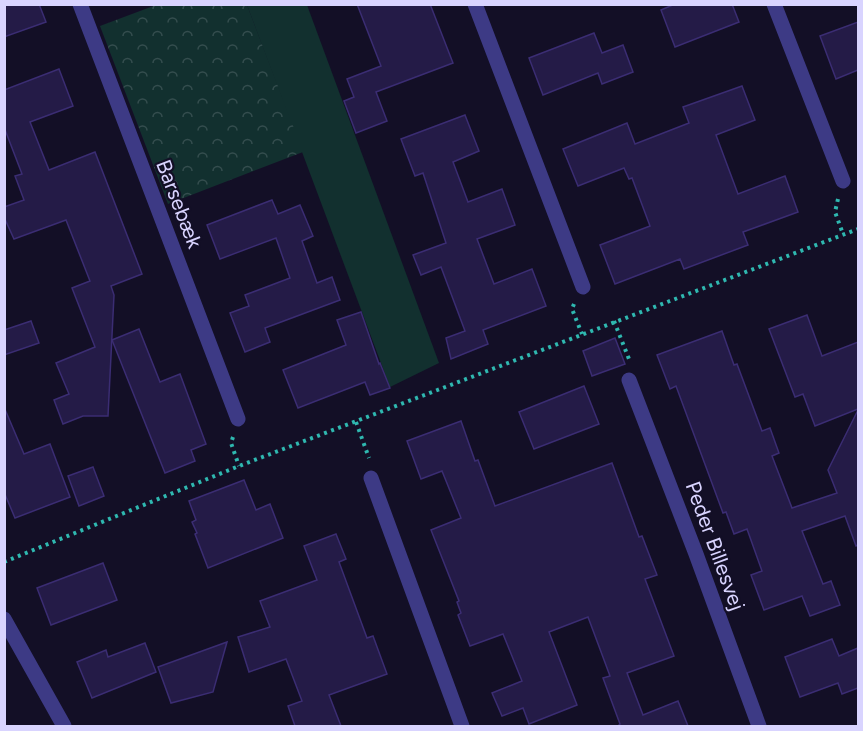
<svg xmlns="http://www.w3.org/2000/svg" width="863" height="731" font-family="Figtree,sans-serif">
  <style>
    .grass { fill: #12302f }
    .park { fill: url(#park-crowns) }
    .building { fill: #241b47; stroke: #3b2d73; stroke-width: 1.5 }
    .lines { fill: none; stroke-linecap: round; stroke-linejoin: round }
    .path { stroke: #2fb8b0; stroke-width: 4; stroke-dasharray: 3 4.5; stroke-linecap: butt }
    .minor { stroke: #3d3a85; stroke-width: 15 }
    .labels { text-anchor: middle; stroke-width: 4.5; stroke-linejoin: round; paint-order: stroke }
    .street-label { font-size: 21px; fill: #d9d4ff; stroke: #130f26 }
  </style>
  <defs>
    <pattern id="park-crowns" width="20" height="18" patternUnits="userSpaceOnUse" patternTransform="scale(1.5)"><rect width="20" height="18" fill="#12302f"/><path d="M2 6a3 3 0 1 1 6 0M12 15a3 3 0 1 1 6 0" fill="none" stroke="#344d4e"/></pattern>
  </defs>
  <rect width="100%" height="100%" fill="#130f26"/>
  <polygon class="grass" points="247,5 307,5 439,363 390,387"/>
  <polygon class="park" points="156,5 247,5 303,152 168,204 100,26"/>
  <g class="building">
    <polygon points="4,4 39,4 46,22 4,37"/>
    <polygon points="357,4 430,4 453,63 376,92 387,121 356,133 344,101 354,97 347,79 381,66"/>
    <polygon points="675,4 732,4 739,22 675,47 661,10"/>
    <polygon points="858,22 858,70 836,79 820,36"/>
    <polygon points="594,33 602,53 623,45 633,72 602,84 598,73 543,95 529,58"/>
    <polygon points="59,69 73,106 30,122 49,170 95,152 142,274 111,286 114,295 108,416 83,416 63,424 54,400 69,394 56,363 95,347 72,288 90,281 66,220 14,239 4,217 4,207 24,200 15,176 22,174 4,127 4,90"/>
    <polygon points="742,86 755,120 716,135 738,194 785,176 798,212 743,232 748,245 684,269 680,259 615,284 600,245 650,226 632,178 629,179 624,168 578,186 563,149 627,123 635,144 689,123 683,107"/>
    <polygon points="465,115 479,151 453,162 468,202 502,189 515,225 477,239 494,284 532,269 546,306 483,330 488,344 451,359 446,338 465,331 441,267 421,275 413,255 446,243 423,173 415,176 401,139"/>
    <polygon points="272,200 278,214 300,205 313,236 302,241 317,283 332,277 340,300 265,328 270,342 245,352 230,313 249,306 245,295 290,278 276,238 220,259 207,225"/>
    <polygon points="361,312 379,364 380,363 390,388 370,395 365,382 298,408 283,370 346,345 337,320"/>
    <polygon points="807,315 822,356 858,342 858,409 815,426 803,394 795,397 769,329"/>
    <polygon points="31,321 39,343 4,355 4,330"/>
    <polygon points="139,329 160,382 180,374 206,444 191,450 195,461 165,473 112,340"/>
    <polygon points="722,331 734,365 737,364 762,431 770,428 779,453 772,456 792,508 837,493 828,470 858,410 858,545 856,546 845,516 802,531 823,584 831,581 840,605 810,616 802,596 764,610 751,575 762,571 747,529 734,534 726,512 723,513 676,386 670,389 657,355"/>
    <polygon points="615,338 625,364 592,376 583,351"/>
    <polygon points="584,386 599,424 534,449 519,412"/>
    <polygon points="4,407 24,454 50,444 70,497 15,518 4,492"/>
    <polygon points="461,421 475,461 478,460 495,506 612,463 639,537 642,536 657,575 645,579 674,656 627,673 643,715 678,701 688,726 618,726 620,724 603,678 610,676 588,617 549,632 577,705 529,724 523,708 502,716 492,693 522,681 503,634 470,646 458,615 461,613 457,602 459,601 431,530 461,518 442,471 421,479 407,441"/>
    <polygon points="93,467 104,496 79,506 68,476"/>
    <polygon points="244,480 256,510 270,504 283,538 208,568 195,534 197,533 192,522 196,520 189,501"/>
    <polygon points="336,534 346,559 339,562 367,638 373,636 387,674 329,695 341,726 295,726 288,706 302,701 286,659 249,672 238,637 270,627 260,601 317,580 304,546"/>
    <polygon points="103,563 117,600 51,625 37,588"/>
    <polygon points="832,639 839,656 858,648 858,688 842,694 838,683 800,697 785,657"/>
    <polygon points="227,642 213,692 171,703 158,667"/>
    <polygon points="145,643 156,672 92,698 77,662 106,650 108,657"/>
  </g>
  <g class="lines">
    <g class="path">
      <polyline points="838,199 835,212 843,234"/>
      <polyline points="574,304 572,309 582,334"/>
      <polyline points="614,321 629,359"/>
      <polyline points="356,422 369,458"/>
      <polyline points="233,437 231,443 239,466"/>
      <polyline points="4,562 239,466 858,229"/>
    </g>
    <g class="minor">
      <polyline points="80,4 238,419"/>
      <polyline points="475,4 583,287"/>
      <polyline points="774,4 843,181"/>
      <polyline points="629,380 696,554 759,726"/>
      <polyline points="371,478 462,726"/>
      <polyline points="4,619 64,726"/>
    </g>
  </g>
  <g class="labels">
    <g class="street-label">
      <text transform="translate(179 204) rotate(69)" y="7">Barsebæk</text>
      <text transform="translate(715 546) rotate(70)" y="7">Peder Billesvej</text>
    </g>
  </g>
  <rect width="863" height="731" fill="none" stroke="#d9d4ff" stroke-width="12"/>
</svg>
